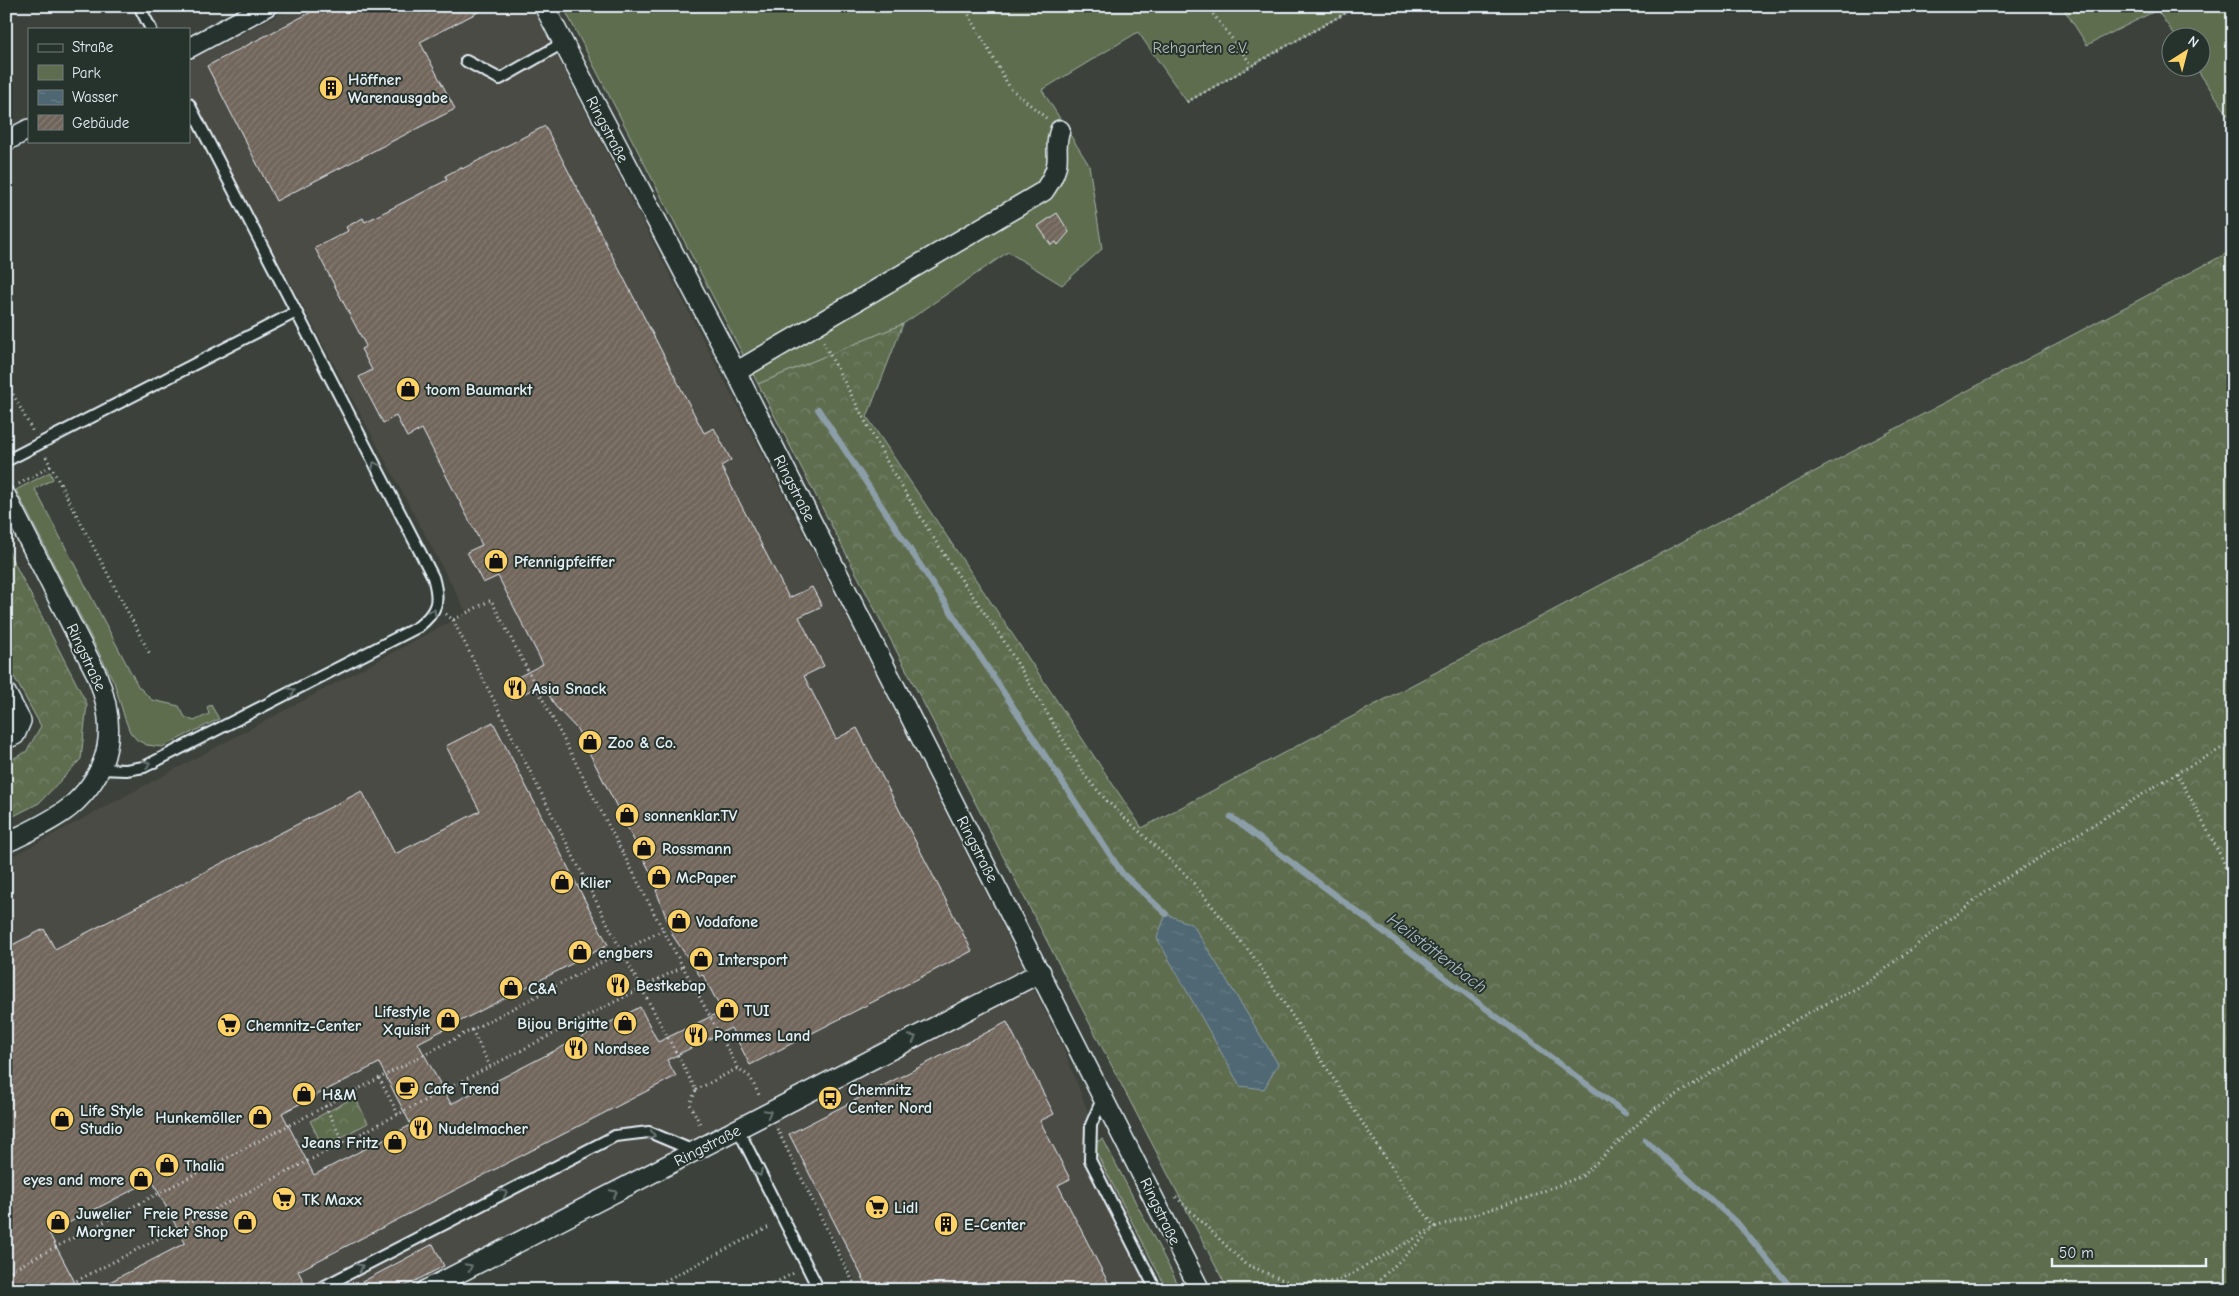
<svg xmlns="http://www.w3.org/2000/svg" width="2239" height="1296" font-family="'Comic Neue',sans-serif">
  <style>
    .built { fill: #4c4c45 }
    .green { fill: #5e6d4f; stroke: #a3afa4 }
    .forest { fill: url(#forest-crowns); stroke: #a3afa4 }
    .water { fill: url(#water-ripples); stroke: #8c9ea8 }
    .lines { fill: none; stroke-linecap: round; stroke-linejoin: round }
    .stream { stroke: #8c9ea8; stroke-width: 6 }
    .building { fill: url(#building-hatch); stroke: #e8f1f8; fill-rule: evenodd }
    .lane-casing { stroke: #e8f1f8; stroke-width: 14 }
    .street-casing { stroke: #e8f1f8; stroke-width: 22 }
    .path { stroke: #e8f1f8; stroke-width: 3; stroke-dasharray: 1 4; stroke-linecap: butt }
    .lane { stroke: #26332d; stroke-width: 10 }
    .street { stroke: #26332d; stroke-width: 19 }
    .oneway { stroke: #6a7674 }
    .labels { text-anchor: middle; stroke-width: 4; stroke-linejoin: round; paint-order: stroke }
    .park-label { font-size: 16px; fill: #b1bcb4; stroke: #26332d }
    .poi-label { font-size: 16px; font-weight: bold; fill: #e8f1f8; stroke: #26332d; text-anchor: start }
    .street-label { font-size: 16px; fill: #e8f1f8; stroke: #26332d }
    .water-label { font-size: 18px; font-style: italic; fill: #abbac3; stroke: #26332d }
  </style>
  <defs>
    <pattern id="forest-crowns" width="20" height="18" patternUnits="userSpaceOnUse" patternTransform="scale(1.25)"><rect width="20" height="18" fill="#5e6d4f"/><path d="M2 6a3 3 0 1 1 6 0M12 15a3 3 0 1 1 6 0" fill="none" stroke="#758269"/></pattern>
    <pattern id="water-ripples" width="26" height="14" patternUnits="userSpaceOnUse" patternTransform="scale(1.25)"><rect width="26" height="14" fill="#4f6773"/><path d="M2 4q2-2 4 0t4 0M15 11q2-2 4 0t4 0" fill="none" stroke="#687d88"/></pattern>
    <pattern id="building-hatch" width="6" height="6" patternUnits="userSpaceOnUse" patternTransform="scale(1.25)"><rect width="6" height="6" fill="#71655b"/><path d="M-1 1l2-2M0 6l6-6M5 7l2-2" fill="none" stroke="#857c73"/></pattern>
  </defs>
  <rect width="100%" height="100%" fill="#3c423b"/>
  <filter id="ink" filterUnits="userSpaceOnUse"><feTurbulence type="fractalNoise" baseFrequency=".02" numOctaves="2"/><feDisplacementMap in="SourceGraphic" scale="10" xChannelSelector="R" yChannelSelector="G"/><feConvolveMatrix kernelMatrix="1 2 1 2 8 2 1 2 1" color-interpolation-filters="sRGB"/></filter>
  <g filter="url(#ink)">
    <polygon class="built" points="296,6 531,6 870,663 1062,1045 1157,1290 860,1290 767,1112 410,1290 6,1290 6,860 467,613 189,93 189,61"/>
    <g class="green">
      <polygon points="563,6 1358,6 1187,102 1138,32 1042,90 1089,165 1102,249 1062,285 1008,252 903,324 758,384"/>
      <polygon points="2062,6 2233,6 2233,122 2196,68 2202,68 2202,38 2176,37 2157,10 2087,45"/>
      <polygon points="50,472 53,479 35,489 138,686 152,700 179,706 185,717 194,721 209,714 207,707 211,705 219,719 162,747 147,745 137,740 130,732 125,719 114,682 16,490"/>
      <polygon points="1103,1139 1181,1290 1167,1290 1095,1150 1094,1143"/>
    </g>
    <g class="forest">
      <polygon points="2233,250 2233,1290 1228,1290 758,384 903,324 867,417 1142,828"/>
      <polygon points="6,547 87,704 81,759 39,803 6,820 6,762 26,752 41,726 6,662"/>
      <polygon points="355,1097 368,1123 323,1147 310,1121"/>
    </g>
    <polygon class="water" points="1166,914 1193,925 1278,1064 1264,1089 1240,1086 1157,938"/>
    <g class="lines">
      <g class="stream">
        <polyline points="818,409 1122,873 1166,914"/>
        <polyline points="1231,817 1625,1113"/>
        <polyline points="1645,1140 1739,1225 1793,1290"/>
      </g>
    </g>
    <g class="building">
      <polygon points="323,6 490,6 420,42 455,109 276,201 207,66"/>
      <path d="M545,126l159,307 10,-5 17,32 -10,6 68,132 23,-11 10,19 -23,11 25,49 -20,10 32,63 21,-11 115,223 -222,114 -19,-37 -64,32 9,16 -378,195 10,19h-214l91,-47 -33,-63 -103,53 30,57h-73v-342l38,-19 11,20 307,-158 33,63 85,-43 -34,-65 47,-24 115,223 -190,98 33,61 189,-97 18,35 64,-31 -19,-36 -3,1 -27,-40 -17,-46 3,-1 -82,-160 -22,-23 -12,-22 -32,16 -8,-15 40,-21 -45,-88 -15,7 -16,-31 15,-7 -60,-116 -15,8 -11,-21 -13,7 -24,-46 13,-7 -11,-21 5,-3 -51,-98 33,-17 -2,-4 17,-9 2,4 82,-42 -2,-4 16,-9 1,2zM379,1063l32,62 -97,50 -32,-62z"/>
      <polygon points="1057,213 1069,232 1058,245 1056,242 1051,245 1038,226"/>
      <polygon points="1007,1022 1054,1114 1040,1121 1070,1179 1058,1185 1112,1290 869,1290 789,1134"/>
      <polygon points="433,1244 444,1266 398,1290 347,1290"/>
    </g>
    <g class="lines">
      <g class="lane-casing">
        <g id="lane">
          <polyline points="139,6 151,29"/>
          <polyline points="466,61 500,79 563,43"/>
          <polyline points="6,461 296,312"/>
          <path d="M100,769l26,1 18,-3 274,-140c20,-16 22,-26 15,-50l-244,-473"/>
          <polyline points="1103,1097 1091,1125 1090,1160 1156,1290"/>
          <polyline points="738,1129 819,1290"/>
          <polyline points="317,1290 615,1136 649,1132 694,1151"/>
        </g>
      </g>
      <g class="street-casing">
        <g id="street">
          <polyline points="544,6 736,372 1200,1290"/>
          <polyline points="189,48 267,6"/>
          <polyline points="6,141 29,129"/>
          <path d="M736,372l308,-181c6,-9 12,-18 13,-29 1,-14 -2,-18 3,-32"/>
          <path d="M6,496l91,179c20,51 16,95 -27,132 -17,14 -44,26 -64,36"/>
          <polyline points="6,693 21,721 15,735 6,739"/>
          <polyline points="426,1290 1041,972"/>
        </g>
      </g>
      <g class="path">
        <polyline points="964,6 1010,88 1046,118"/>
        <polyline points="1207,6 1252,65"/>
        <polyline points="1187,102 1358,6"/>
        <polyline points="823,342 892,471 945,556 1002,638 1085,776 1107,801 1190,879 1253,956 1406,1189 1435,1227"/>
        <polyline points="6,381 33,432"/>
        <polyline points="46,457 151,656"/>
        <polyline points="19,484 51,466"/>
        <polyline points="446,614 453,620 491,600 663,930 738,1068 750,1077 760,1097"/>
        <polyline points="453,620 622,952 696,1090 690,1104 701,1126"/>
        <polyline points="2177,773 2223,860 2233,893"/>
        <polyline points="472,1030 490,1066"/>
        <polyline points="379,1078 398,1114"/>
        <polyline points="696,1090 738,1068"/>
        <polyline points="325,1106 344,1142"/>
        <polyline points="777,1129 857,1290"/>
        <polyline points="1176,1197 1245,1264 1293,1284 1339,1281 1435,1227 1526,1198 1582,1176 1653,1110 1802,1016 1867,983 1995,885 2177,773 2233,742"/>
        <polyline points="6,1273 663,930"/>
        <polyline points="59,1290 684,966"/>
        <polyline points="647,1290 771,1226"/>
        <polyline points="761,1290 794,1273"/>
        <polyline points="1369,1290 1431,1231"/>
      </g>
      <use href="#lane" class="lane"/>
      <use href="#street" class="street"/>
    </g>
    <defs><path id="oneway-chevron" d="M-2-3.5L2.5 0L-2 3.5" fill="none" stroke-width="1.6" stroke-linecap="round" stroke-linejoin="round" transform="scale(1.25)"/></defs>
    <g class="oneway">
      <use href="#oneway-chevron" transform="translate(375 465) rotate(-117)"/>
      <use href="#oneway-chevron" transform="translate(433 612) rotate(-58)"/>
      <use href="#oneway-chevron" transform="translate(292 691) rotate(-27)"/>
      <use href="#oneway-chevron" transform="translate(147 764) rotate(-23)"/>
      <use href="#oneway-chevron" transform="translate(913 1038) rotate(-27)"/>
      <use href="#oneway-chevron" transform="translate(768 1113) rotate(-27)"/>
      <use href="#oneway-chevron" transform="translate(652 1135) rotate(16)"/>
      <use href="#oneway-chevron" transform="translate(759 1173) rotate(63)"/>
      <use href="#oneway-chevron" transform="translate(504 1193) rotate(-27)"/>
      <use href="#oneway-chevron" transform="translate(614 1193) rotate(-27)"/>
      <use href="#oneway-chevron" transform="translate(360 1267) rotate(-27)"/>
      <use href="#oneway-chevron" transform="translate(469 1267) rotate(-27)"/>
    </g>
  </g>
  <defs>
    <g id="building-disc" transform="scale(1.25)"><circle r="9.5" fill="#ffd166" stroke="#26332d"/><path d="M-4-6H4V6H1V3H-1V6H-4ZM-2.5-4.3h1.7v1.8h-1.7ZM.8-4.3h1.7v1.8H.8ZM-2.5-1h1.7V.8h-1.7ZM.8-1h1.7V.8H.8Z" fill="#111"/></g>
    <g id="shop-disc" transform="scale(1.25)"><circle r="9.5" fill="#ffd166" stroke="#26332d"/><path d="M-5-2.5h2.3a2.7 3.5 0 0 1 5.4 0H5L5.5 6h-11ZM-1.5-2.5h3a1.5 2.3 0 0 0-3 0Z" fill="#111"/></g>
    <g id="restaurant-disc" transform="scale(1.25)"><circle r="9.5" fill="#ffd166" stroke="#26332d"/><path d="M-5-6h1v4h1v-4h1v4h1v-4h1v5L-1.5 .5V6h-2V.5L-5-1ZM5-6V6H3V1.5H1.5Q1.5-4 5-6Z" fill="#111"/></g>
    <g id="supermarket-disc" transform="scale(1.25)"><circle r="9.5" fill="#ffd166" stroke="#26332d"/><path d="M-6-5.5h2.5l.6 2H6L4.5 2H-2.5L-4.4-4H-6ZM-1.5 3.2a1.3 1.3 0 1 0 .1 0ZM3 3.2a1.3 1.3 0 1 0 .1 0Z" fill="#111"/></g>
    <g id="cafe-disc" transform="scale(1.25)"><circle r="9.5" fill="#ffd166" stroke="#26332d"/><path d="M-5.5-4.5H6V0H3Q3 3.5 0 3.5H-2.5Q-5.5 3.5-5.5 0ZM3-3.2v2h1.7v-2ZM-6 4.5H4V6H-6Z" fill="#111"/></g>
    <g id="bus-disc" transform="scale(1.25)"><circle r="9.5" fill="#ffd166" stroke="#26332d"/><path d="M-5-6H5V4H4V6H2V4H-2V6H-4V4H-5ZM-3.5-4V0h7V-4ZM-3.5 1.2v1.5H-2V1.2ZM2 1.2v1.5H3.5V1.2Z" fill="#111"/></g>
  </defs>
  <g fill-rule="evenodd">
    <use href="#building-disc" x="331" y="88"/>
    <use href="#shop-disc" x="408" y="389"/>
    <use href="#shop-disc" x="496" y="561"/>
    <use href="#restaurant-disc" x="515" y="688"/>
    <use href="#shop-disc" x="590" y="742"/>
    <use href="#shop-disc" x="627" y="815"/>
    <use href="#shop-disc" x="644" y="848"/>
    <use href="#shop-disc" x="659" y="877"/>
    <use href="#shop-disc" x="562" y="882"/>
    <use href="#shop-disc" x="679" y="921"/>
    <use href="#shop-disc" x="580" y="952"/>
    <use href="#shop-disc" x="701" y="959"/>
    <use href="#restaurant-disc" x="618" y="985"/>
    <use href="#shop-disc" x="511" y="988"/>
    <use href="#shop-disc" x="727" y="1010"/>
    <use href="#shop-disc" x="448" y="1020"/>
    <use href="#shop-disc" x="625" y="1023"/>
    <use href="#supermarket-disc" x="229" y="1025"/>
    <use href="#restaurant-disc" x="696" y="1035"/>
    <use href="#restaurant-disc" x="576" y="1048"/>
    <use href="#cafe-disc" x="407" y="1088"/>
    <use href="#shop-disc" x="304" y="1094"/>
    <use href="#bus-disc" x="830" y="1098"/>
    <use href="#shop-disc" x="260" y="1117"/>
    <use href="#shop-disc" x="62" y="1119"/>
    <use href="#restaurant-disc" x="421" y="1128"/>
    <use href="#shop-disc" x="395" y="1142"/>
    <use href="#shop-disc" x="167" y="1165"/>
    <use href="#shop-disc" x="141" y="1179"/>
    <use href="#supermarket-disc" x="284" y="1199"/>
    <use href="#supermarket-disc" x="877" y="1207"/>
    <use href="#shop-disc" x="58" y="1222"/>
    <use href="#shop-disc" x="245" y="1222"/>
    <use href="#building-disc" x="946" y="1224"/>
  </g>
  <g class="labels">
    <g class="park-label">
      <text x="1200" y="53">Rehgarten e.V.</text>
    </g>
    <g class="poi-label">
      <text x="348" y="85">Höffner<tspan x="348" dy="18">Warenausgabe</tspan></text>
      <text x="426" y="395">toom Baumarkt</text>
      <text x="514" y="567">Pfennigpfeiffer</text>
      <text x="532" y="694">Asia Snack</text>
      <text x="608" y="748">Zoo &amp; Co.</text>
      <text x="644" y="821">sonnenklar.TV</text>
      <text x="662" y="854">Rossmann</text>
      <text x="676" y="883">McPaper</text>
      <text x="580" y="888">Klier</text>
      <text x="696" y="927">Vodafone</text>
      <text x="598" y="958">engbers</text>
      <text x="718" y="965">Intersport</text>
      <text x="636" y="991">Bestkebap</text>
      <text x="528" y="994">C&amp;A</text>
      <text x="744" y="1016">TUI</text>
      <text x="430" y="1017" text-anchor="end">Lifestyle<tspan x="430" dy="18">Xquisit</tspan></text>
      <text x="608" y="1029" text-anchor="end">Bijou Brigitte</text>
      <text x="246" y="1031">Chemnitz-Center</text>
      <text x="714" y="1041">Pommes Land</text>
      <text x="594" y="1054">Nordsee</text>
      <text x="424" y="1094">Cafe Trend</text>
      <text x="848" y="1095">Chemnitz<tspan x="848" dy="18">Center Nord</tspan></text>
      <text x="322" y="1100">H&amp;M</text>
      <text x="80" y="1116">Life Style<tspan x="80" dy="18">Studio</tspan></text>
      <text x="242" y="1123" text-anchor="end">Hunkemöller</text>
      <text x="438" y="1134">Nudelmacher</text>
      <text x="378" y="1148" text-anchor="end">Jeans Fritz</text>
      <text x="184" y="1171">Thalia</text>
      <text x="124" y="1185" text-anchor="end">eyes and more</text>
      <text x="302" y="1205">TK Maxx</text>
      <text x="894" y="1213">Lidl</text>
      <text x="76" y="1219">Juwelier<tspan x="76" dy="18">Morgner</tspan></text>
      <text x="228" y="1219" text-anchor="end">Freie Presse<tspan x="228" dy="18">Ticket Shop</tspan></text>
      <text x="964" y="1230">E-Center</text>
    </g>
    <g class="street-label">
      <text transform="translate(608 129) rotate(62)" y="6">Ringstraße</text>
      <text transform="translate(795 488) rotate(63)" y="6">Ringstraße</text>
      <text transform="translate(87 657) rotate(65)" y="6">Ringstraße</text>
      <text transform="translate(978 849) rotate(63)" y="6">Ringstraße</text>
      <text transform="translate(707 1145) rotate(-27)" y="6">Ringstraße</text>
      <text transform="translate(1161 1211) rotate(64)" y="6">Ringstraße</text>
    </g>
    <g class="water-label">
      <text transform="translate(1437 953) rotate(37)" y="6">Heilstättenbach</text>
    </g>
  </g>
  <rect width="2239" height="1296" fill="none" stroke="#26332d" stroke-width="25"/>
  <rect x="12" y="12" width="2214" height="1271" fill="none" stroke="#e8f1f8" stroke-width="2" filter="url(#ink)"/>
  <rect x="28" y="28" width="162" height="115" fill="#26332d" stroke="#747f7e"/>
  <rect x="38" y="44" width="25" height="8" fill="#26332d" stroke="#747f7e"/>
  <text x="72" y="52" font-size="15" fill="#e8f1f8">Straße</text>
  <rect x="38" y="65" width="25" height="15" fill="#5e6d4f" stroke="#747f7e"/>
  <text x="72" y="78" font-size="15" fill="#e8f1f8">Park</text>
  <rect x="38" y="90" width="25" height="15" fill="url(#water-ripples)" stroke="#747f7e"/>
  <text x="72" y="102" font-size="15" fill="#e8f1f8">Wasser</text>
  <rect x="38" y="115" width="25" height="15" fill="url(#building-hatch)" stroke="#747f7e"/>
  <text x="72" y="128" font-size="15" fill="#e8f1f8">Gebäude</text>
  <g transform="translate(2186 52) rotate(36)"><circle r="24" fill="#26332d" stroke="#747f7e"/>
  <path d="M0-4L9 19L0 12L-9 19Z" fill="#ffd166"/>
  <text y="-8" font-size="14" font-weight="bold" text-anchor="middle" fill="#e8f1f8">N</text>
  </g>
  <path d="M2052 1258v8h154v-8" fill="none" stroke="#e8f1f8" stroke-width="2.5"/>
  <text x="2059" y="1258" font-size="15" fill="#e8f1f8" stroke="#26332d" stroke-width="4" paint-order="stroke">50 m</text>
</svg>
